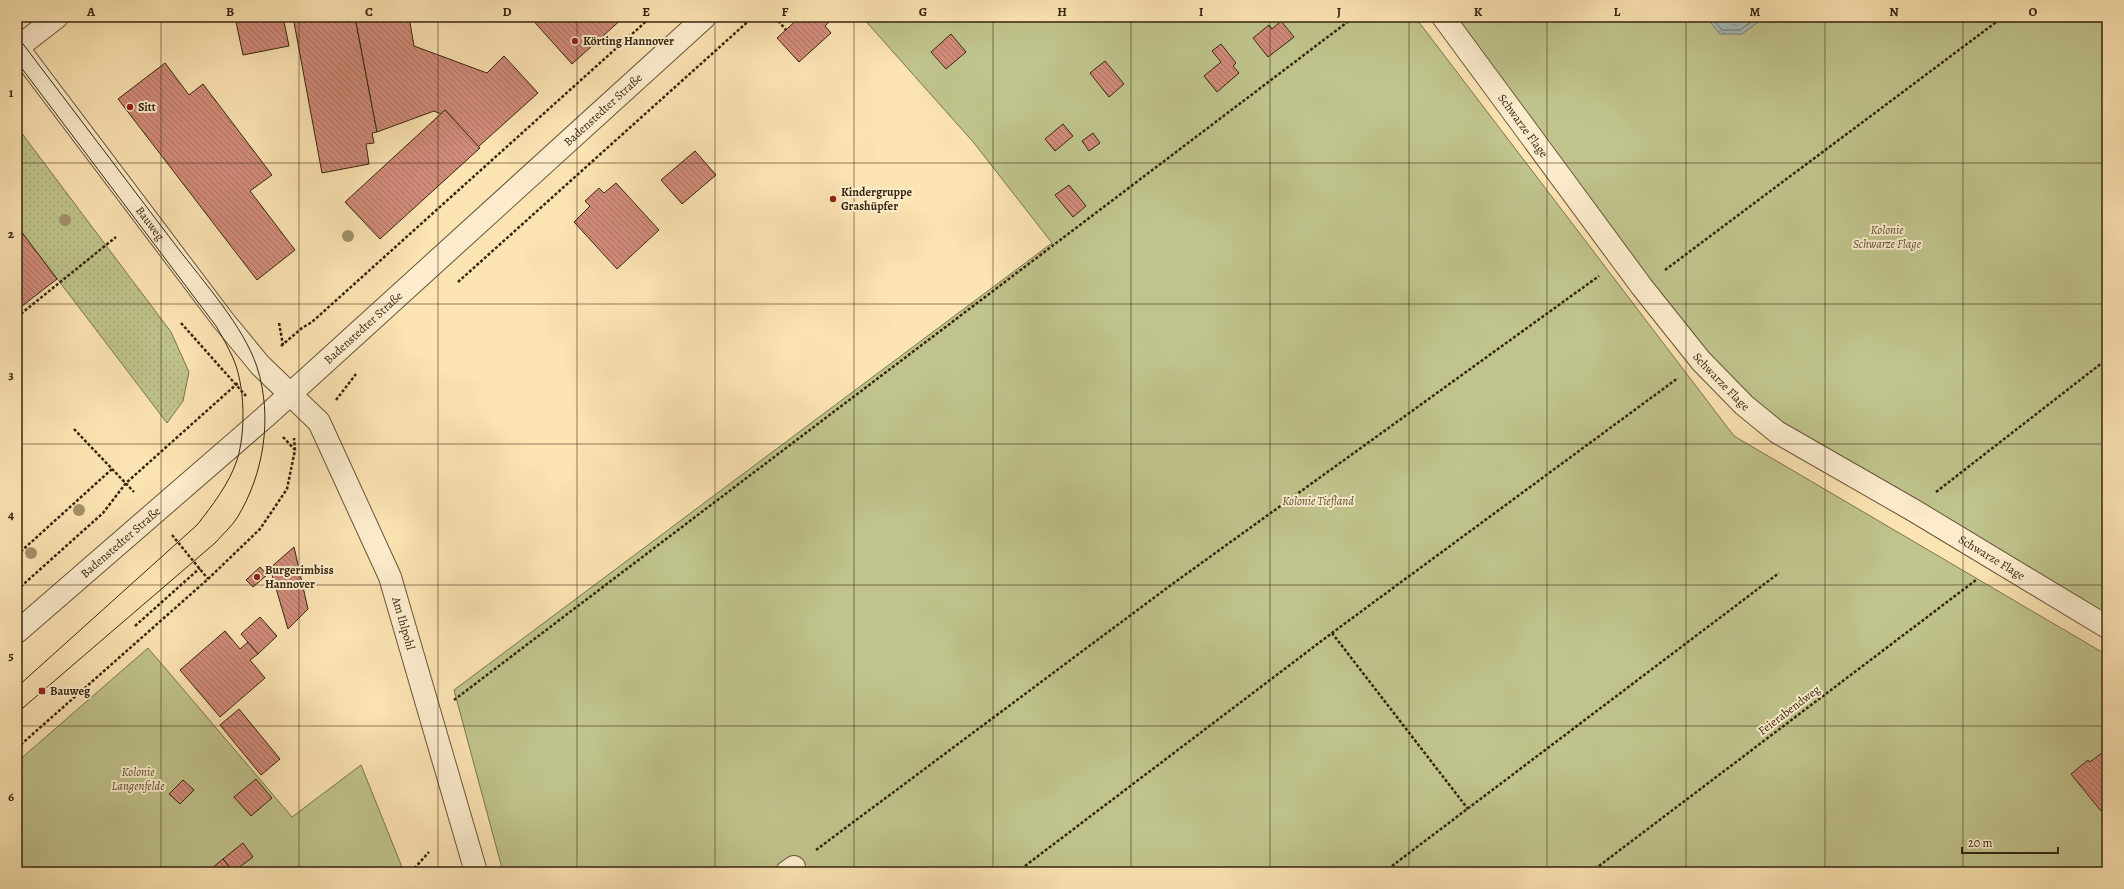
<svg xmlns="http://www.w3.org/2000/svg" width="2124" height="889" font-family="Alegreya,serif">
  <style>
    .grass { fill: url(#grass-dots); stroke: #7b744e }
    .garden { fill: #c0c48c; stroke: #7b744e }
    .water { fill: url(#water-ripples); stroke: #788074 }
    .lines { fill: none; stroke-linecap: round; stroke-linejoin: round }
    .shore { stroke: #6d7064; stroke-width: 1 }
    .building { fill: url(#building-back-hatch); stroke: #36250f }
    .minor-casing { stroke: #685538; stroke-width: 24 }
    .path { stroke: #36250f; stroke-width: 2.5; stroke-dasharray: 3 2; stroke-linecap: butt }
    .minor { stroke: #fdedce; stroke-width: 22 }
    .tram { stroke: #36250f; stroke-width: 1 }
    .tree { fill: #a2916a }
    .grid { fill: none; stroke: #36250f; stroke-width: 1; stroke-opacity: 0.55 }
    .poi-dot { fill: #8f2418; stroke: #fdedce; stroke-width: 1.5 }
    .labels { text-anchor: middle; stroke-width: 4; stroke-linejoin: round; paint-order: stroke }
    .poi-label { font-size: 12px; font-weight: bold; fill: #36250f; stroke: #fdedce; text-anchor: start }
    .street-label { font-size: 12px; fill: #36250f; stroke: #fdedce }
    .park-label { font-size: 12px; font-style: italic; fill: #584d2e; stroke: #fdedce }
    .neatline { fill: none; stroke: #36250f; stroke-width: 1.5 }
    .grid-label { font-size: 13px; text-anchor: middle; font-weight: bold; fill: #36250f }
  </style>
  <defs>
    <pattern id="grass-dots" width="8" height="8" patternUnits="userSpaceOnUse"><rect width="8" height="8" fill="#c0c48c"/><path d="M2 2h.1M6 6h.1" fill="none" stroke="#a6a878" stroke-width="1.8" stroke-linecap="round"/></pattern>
    <pattern id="water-ripples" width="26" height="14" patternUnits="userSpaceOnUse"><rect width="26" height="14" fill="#a4bcb8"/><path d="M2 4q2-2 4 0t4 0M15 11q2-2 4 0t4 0" fill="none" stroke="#8ea19d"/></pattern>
    <pattern id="building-back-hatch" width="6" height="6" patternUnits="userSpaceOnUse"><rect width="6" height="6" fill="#d28c7b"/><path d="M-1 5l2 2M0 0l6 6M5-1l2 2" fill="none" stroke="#ab7263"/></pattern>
  </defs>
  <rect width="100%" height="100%" fill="#fce4b3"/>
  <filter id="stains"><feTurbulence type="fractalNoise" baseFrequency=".005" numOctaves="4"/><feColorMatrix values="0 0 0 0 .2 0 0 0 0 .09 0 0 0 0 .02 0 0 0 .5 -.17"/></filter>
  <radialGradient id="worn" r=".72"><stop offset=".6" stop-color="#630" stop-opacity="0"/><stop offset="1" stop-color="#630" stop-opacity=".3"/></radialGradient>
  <polygon class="grass" points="17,127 171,332 189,372 183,401 167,423 17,226"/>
  <g class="garden">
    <polygon points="862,17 1415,17 1734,436 2107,655 2107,872 503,872 454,690 1052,243 974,143"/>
    <polygon points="1443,17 2107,17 2107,627 1744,405"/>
    <polygon points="148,648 292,817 361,765 404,872 17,872 17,762"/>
  </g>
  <polygon class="water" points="1706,17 1765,17 1742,34 1720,34"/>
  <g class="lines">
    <polyline class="shore" points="1711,17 1722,30 1740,30 1758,17"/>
  </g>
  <g class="building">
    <polygon points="235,17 283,17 289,46 243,55"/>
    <polygon points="293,17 355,17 377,132 372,133 374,143 366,144 369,164 322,173"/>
    <polygon points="355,17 409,17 414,46 487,73 504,56 538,93 478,147 445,110 441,114 434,111 377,132"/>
    <polygon points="530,17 624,17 572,64"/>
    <polygon points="800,17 833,18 825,26 831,33 799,62 777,38"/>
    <polygon points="1281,21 1294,37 1268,57 1253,38 1269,25 1272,29"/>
    <polygon points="951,34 966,52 946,69 931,52"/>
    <polygon points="1221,44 1236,63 1233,66 1239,73 1217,92 1204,76 1221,62 1212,51"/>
    <polygon points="1105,61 1124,84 1109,97 1090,73"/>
    <polygon points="165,63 189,95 203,84 272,175 250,191 295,250 257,280 118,99"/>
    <polygon points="445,110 480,148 380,239 345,202"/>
    <polygon points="1063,124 1073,136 1055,151 1045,139"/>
    <polygon points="1093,133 1100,143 1089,151 1082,141"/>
    <polygon points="695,151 716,175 682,204 661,180"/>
    <polygon points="616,183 659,230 617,269 574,222 590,206 585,201 599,188 604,193"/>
    <polygon points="1069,185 1086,206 1073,217 1055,195"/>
    <polygon points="17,226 57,279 17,310"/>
    <polygon points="294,547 308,609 288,629 270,568"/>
    <polygon points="260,567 267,575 253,587 246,580"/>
    <polygon points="260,617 277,636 258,654 241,634"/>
    <polygon points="225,631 240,649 248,642 258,654 250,660 265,678 220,717 180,670"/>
    <polygon points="239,709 280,759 261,775 220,725"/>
    <polygon points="2107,749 2107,806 2101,811 2071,774 2088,760 2090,762"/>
    <polygon points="256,779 272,798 251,816 234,797"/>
    <polygon points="183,780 194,790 180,804 169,794"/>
    <polygon points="243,843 253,857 233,872 223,859"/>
    <polygon points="223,859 233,872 207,872"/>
  </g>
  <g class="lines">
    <g class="minor-casing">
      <g id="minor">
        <path id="s1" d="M1443,17l199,270 59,74 43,44 33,27 136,78 194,117"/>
        <path id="s2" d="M17,47l206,273 37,45 59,57 71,155 86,295"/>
        <polyline points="17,48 57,17"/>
        <path id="s3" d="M17,632l248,-215 440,-400"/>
        <polyline points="787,872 794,867"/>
      </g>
    </g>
    <g class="path">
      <polyline points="775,17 786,30"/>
      <polyline points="1665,270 2003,17"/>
      <polyline points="458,282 753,17"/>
      <polyline points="17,317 116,237"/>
      <polyline points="181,323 246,396"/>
      <polyline points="279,323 283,345"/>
      <polyline points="281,346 302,328 312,322 651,17"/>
      <polyline points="336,400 356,374"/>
      <polyline points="74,429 134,492"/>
      <polyline points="283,437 295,450"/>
      <polyline points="1936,492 2107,359"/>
      <polyline points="172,535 208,579"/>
      <polyline points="17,555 112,469"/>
      <polyline points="17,590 103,513 126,483 239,382"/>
      <polyline points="135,626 200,568"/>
      <polyline points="1332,633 1468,809"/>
      <polyline points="454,700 1354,17"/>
      <polyline points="17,748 208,579 260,529 287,489 295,450 294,438"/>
      <polyline points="816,850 1171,585 1599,276"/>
      <polyline points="411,872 429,852"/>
      <polyline points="1017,872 1332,633 1678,378"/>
      <polyline points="1384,872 1779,573"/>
      <polyline points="1591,872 1976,580"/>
    </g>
    <use href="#minor" class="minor"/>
    <g class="tram">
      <path d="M17,36c53,70 107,141 160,211 26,34 67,80 80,120 16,50 7,107 -20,151 -6,9 -15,17 -22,25l-198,170"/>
      <path d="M17,62l199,264c6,10 12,21 17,32 12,27 13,74 4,102 -8,24 -25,46 -40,65l-180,162"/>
    </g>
  </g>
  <g class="tree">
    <circle cx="65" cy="220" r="6"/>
    <circle cx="348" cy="236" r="6"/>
    <circle cx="79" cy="510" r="6"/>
    <circle cx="31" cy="553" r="6"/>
  </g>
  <path class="grid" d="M161,17v855M299,17v855M438,17v855M577,17v855M715,17v855M854,17v855M993,17v855M1131,17v855M1270,17v855M1409,17v855M1547,17v855M1686,17v855M1825,17v855M1963,17v855M17,163h2090M17,304h2090M17,444h2090M17,585h2090M17,726h2090"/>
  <g class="poi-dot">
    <circle cx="575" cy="41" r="4"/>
    <circle cx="130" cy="107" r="4"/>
    <circle cx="833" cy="199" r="4"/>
    <circle cx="257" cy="577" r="4"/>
    <rect x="38" y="687" width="8" height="8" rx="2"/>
  </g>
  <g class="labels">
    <g class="poi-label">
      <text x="583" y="45">Körting Hannover</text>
      <text x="138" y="111">Sitt</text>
      <text x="841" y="196">Kindergruppe<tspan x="841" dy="14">Grashüpfer</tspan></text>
      <text x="265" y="574">Burgerimbiss<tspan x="265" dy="14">Hannover</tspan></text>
      <text x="50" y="695">Bauweg</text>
    </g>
    <g class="street-label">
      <text dy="4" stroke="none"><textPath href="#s3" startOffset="785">Badenstedter Straße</textPath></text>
      <text dy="4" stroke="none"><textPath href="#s1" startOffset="135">Schwarze Flage</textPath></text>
      <text dy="4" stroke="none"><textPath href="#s2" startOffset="221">Bauweg</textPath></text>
      <text dy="4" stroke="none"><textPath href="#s3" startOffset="461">Badenstedter Straße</textPath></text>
      <text dy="4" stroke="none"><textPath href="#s1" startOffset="459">Schwarze Flage</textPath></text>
      <text dy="4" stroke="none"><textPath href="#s3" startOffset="137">Badenstedter Straße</textPath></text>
      <text dy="4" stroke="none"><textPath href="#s1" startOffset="783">Schwarze Flage</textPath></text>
      <text dy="4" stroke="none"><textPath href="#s2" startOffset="701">Am Ihlpohl</textPath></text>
      <text transform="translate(1789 710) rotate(-37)" y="4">Feierabendweg</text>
    </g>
    <g class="park-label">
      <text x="1887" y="234">Kolonie<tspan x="1887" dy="14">Schwarze Flage</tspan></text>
      <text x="1318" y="505">Kolonie Tiefland</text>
      <text x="138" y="776">Kolonie<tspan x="138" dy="14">Langenfelde</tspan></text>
    </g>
  </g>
  <rect width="2124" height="889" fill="none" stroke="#fce4b3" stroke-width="44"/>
  <path d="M1962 847v6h96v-6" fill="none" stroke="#36250f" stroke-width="2"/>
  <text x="1968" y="847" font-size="12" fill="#36250f" stroke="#fdedce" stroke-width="3" paint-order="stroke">20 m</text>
  <rect x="22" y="22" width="2080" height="845" class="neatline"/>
  <g class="grid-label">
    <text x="91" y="16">A</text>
    <text x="230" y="16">B</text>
    <text x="369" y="16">C</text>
    <text x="507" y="16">D</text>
    <text x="646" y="16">E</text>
    <text x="785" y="16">F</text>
    <text x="923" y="16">G</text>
    <text x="1062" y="16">H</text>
    <text x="1201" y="16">I</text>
    <text x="1339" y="16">J</text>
    <text x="1478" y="16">K</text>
    <text x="1617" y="16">L</text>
    <text x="1755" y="16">M</text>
    <text x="1894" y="16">N</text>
    <text x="2033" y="16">O</text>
    <text x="11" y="97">1</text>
    <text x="11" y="238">2</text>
    <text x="11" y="379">3</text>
    <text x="11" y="519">4</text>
    <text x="11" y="660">5</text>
    <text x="11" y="801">6</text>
  </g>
  <rect width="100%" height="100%" filter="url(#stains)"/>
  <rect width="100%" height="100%" fill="url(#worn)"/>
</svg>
